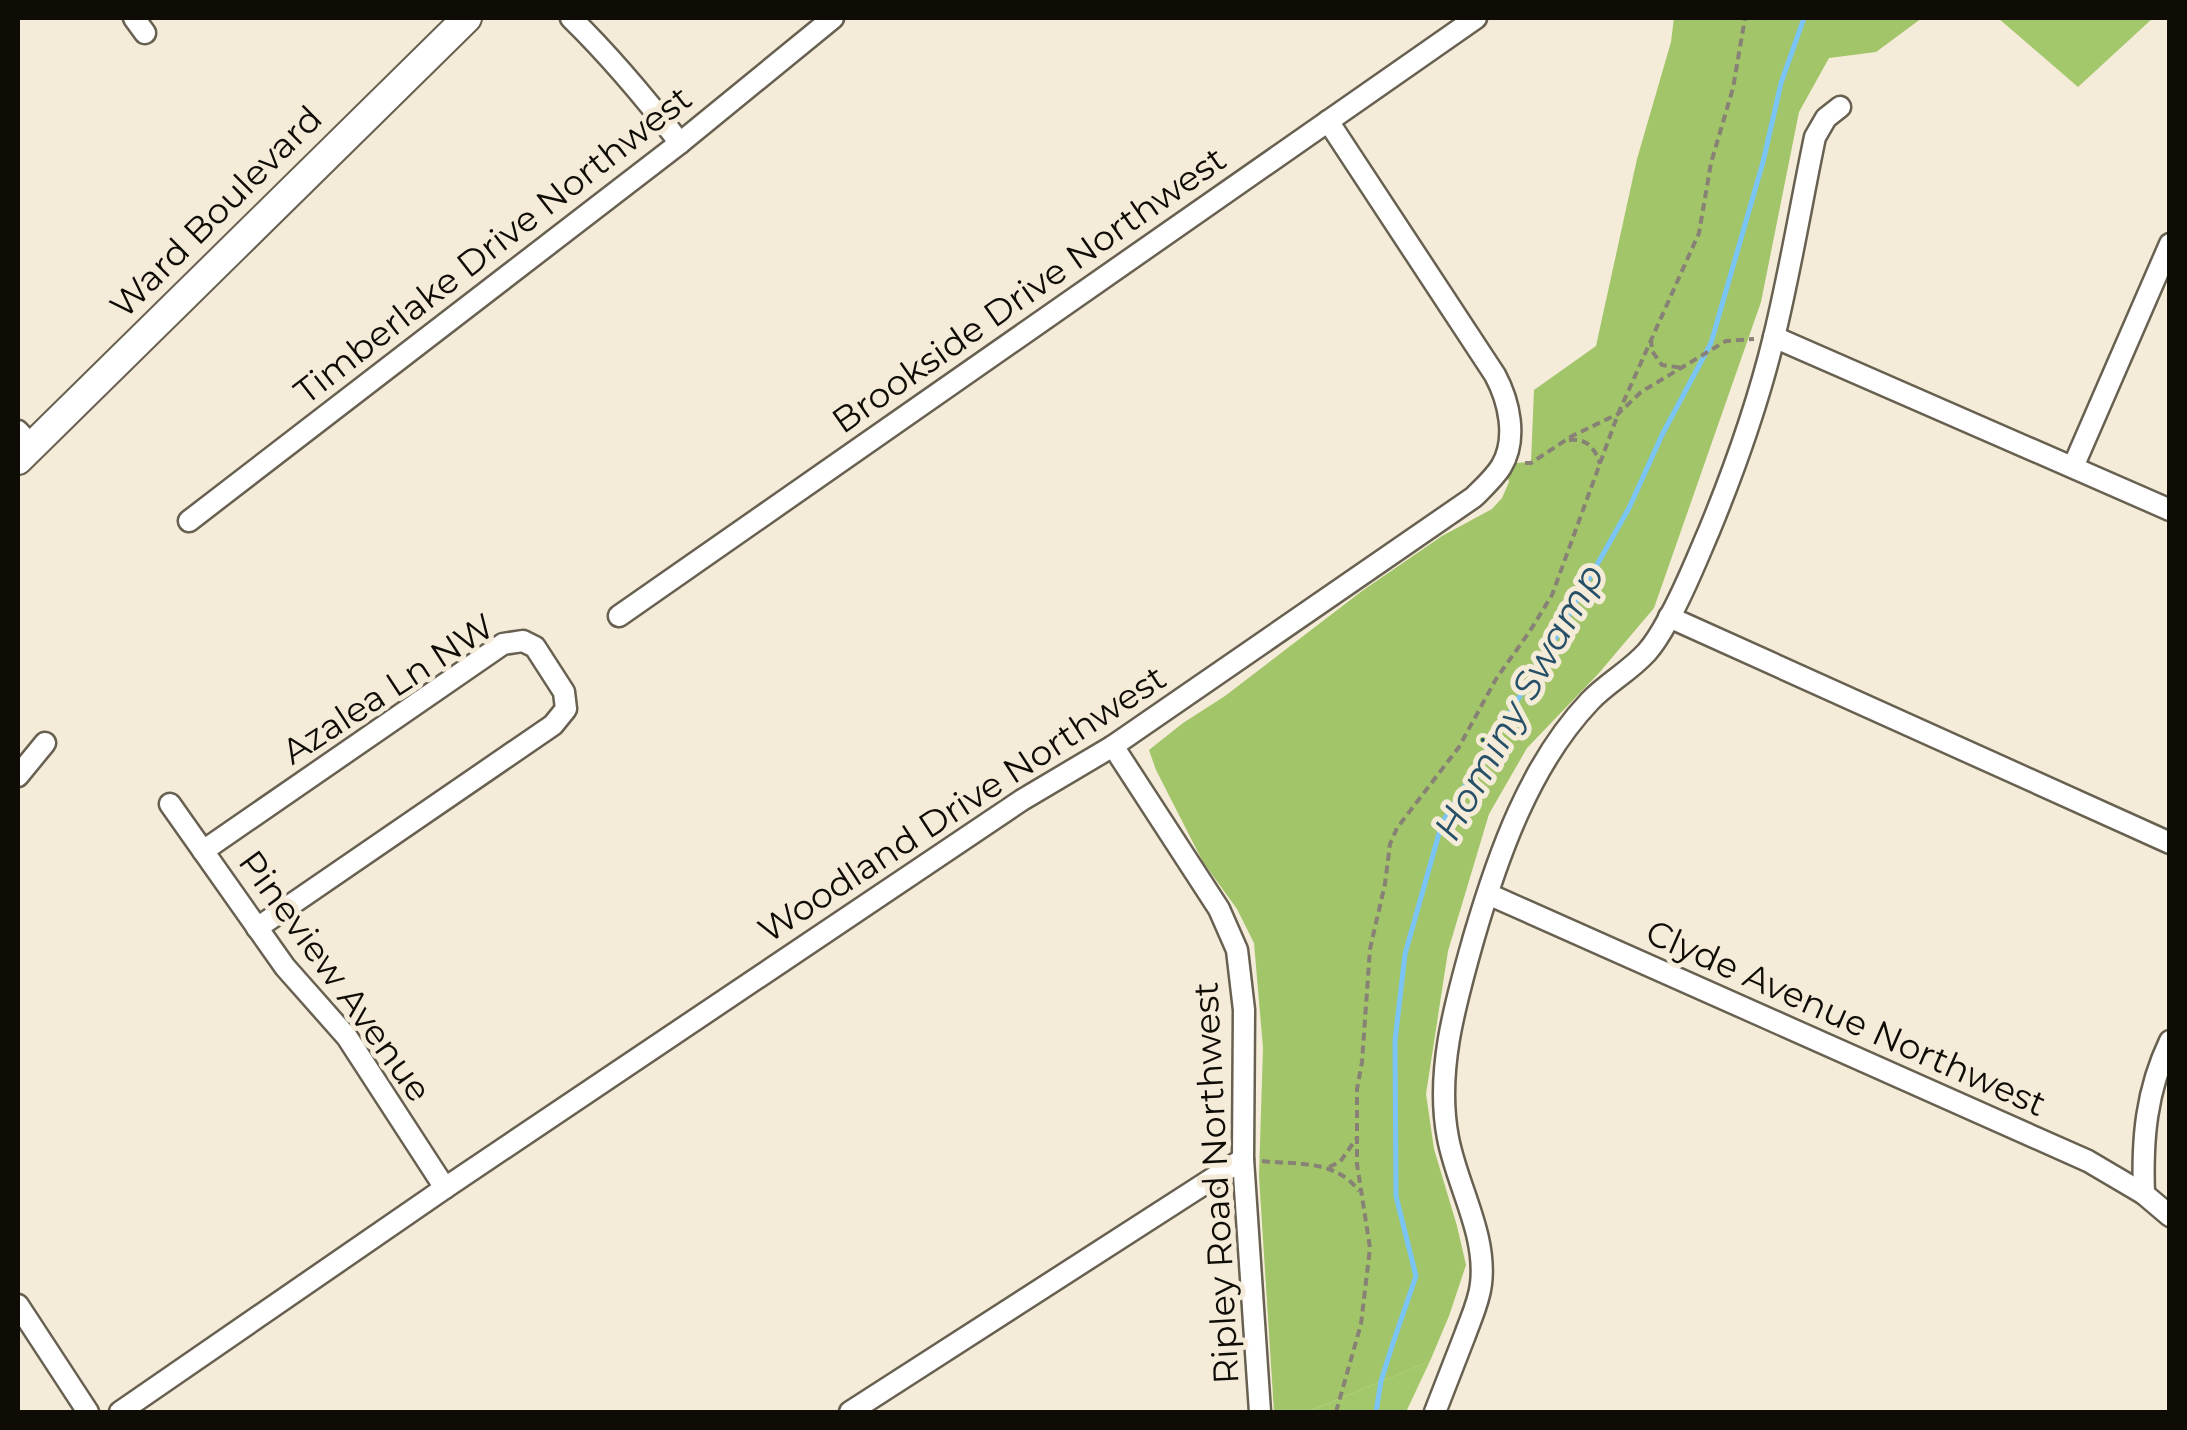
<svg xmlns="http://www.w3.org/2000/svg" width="2187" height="1430" font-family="Montserrat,sans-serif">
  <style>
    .green { fill: #a3c76b }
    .forest { fill: #a1c568 }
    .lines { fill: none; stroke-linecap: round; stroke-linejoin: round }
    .stream { stroke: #7bc5f6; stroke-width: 5 }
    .street-casing { stroke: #686050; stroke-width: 25 }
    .secondary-casing { stroke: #686050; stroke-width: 32 }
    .path { stroke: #888175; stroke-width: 4; stroke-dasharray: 8 5; stroke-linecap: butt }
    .street { stroke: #fff; stroke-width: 20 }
    .secondary { stroke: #fff; stroke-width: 28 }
    .labels { text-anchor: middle; stroke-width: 10; stroke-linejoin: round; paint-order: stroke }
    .street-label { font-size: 35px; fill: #0f0c06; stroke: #f4ebd8 }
    .water-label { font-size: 38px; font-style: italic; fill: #264f68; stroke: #f4ebd8 }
  </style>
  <rect width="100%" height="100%" fill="#f4ebd8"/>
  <g class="green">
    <polygon points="1998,18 2153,18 2078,87"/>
    <polygon points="1430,1361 1406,1412 1307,1412"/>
  </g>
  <polygon class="forest" points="1674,18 1922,18 1876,52 1829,58 1799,112 1761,302 1654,608 1599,673 1527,748 1489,814 1448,951 1426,1094 1434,1149 1457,1226 1466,1265 1449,1316 1430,1361 1307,1412 1274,1412 1259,1176 1263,1048 1254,943 1237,909 1203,862 1156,770 1149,750 1183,723 1225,696 1362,591 1442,536 1492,509 1502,498 1509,482 1504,464 1531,462 1534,390 1596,346 1637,159 1671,42"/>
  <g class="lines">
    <polyline class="stream" points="1376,1412 1381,1381 1393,1343 1416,1276 1396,1196 1395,1041 1405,954 1442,823 1558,634 1629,508 1662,435 1711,343 1763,162 1781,83 1804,18"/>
    <g class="street-casing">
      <g id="street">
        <polyline points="134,18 145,33"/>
        <path d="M571,18c40,39 75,81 109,125"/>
        <polyline points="1774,337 2170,510"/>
        <polyline points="18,431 32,446"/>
        <polyline points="2073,467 2170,244"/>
        <polyline points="189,521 680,143 833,18"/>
        <polyline points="619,616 1476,18"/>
        <polyline points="1669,617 2170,843"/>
        <polyline points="1113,746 1219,909 1237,950 1244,1010 1243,1159 1260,1412"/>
        <polyline points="18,776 45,743"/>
        <polyline points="170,804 285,967 347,1037 445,1188"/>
        <polyline points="203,851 503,644 523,641 535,647 564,692 566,709 553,725 257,928"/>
        <polyline points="1488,894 2088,1161 2144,1194 2170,1216"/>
        <path d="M2144,1194c-2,-55 2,-103 26,-153"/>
        <polyline points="18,1305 88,1412"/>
        <path d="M120,1412l325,-224 577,-388 91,-54 361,-249c9,-9 20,-19 27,-30 17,-28 8,-66 -6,-92l-167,-254"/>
        <polyline points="850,1412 1243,1159"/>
        <path d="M1435,1412c10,-25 20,-51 30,-77 6,-17 14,-33 16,-51 6,-50 -24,-98 -33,-146 -13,-67 8,-137 26,-201 24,-82 56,-173 116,-236 17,-18 40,-30 57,-49 8,-9 15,-21 21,-32 16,-28 28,-59 41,-89 26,-63 49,-128 65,-194 16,-65 27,-133 41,-200l11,-19 14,-11"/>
      </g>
    </g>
    <g class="secondary-casing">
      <polyline id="secondary" points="18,460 467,18"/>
    </g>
    <g class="path">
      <polyline points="1651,339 1652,351 1662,365 1683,368"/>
      <path d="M1569,440c18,-2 26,8 31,24"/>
      <polyline points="1525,463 1531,463 1572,436 1618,414 1641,392 1726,341 1754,339"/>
      <path d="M1262,1161c35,4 73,-2 97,30"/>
      <polyline points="1329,1167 1340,1162 1356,1139"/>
      <polyline points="1336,1412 1361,1324 1370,1248 1357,1164 1357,1089 1362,1062 1370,949 1385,884 1390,844 1397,828 1459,747 1496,679 1530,631 1552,595 1618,414 1699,233 1711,163 1733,88 1745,18"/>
    </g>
    <use href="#street" class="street"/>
    <use href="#secondary" class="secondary"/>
  </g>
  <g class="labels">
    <g class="street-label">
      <text transform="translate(216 212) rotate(-45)" y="12">Ward Boulevard</text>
      <text transform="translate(493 245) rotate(-38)" y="12">Timberlake Drive Northwest</text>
      <text transform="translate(1029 290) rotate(-35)" y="12">Brookside Drive Northwest</text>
      <text transform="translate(388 689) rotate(-33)" y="12">Azalea Ln NW</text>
      <text transform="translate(962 804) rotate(-33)" y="12">Woodland Drive Northwest</text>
      <text transform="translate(335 976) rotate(54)" y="12">Pineview Avenue</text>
      <text transform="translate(1846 1018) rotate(24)" y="12">Clyde Avenue Northwest</text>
      <text transform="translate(1216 1183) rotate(-93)" y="12">Ripley Road Northwest</text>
    </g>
    <g class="water-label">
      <text transform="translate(1519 702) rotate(-61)" y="13">Hominy Swamp</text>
    </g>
  </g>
  <rect width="2187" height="1430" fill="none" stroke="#0f0c06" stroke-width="40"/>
</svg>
